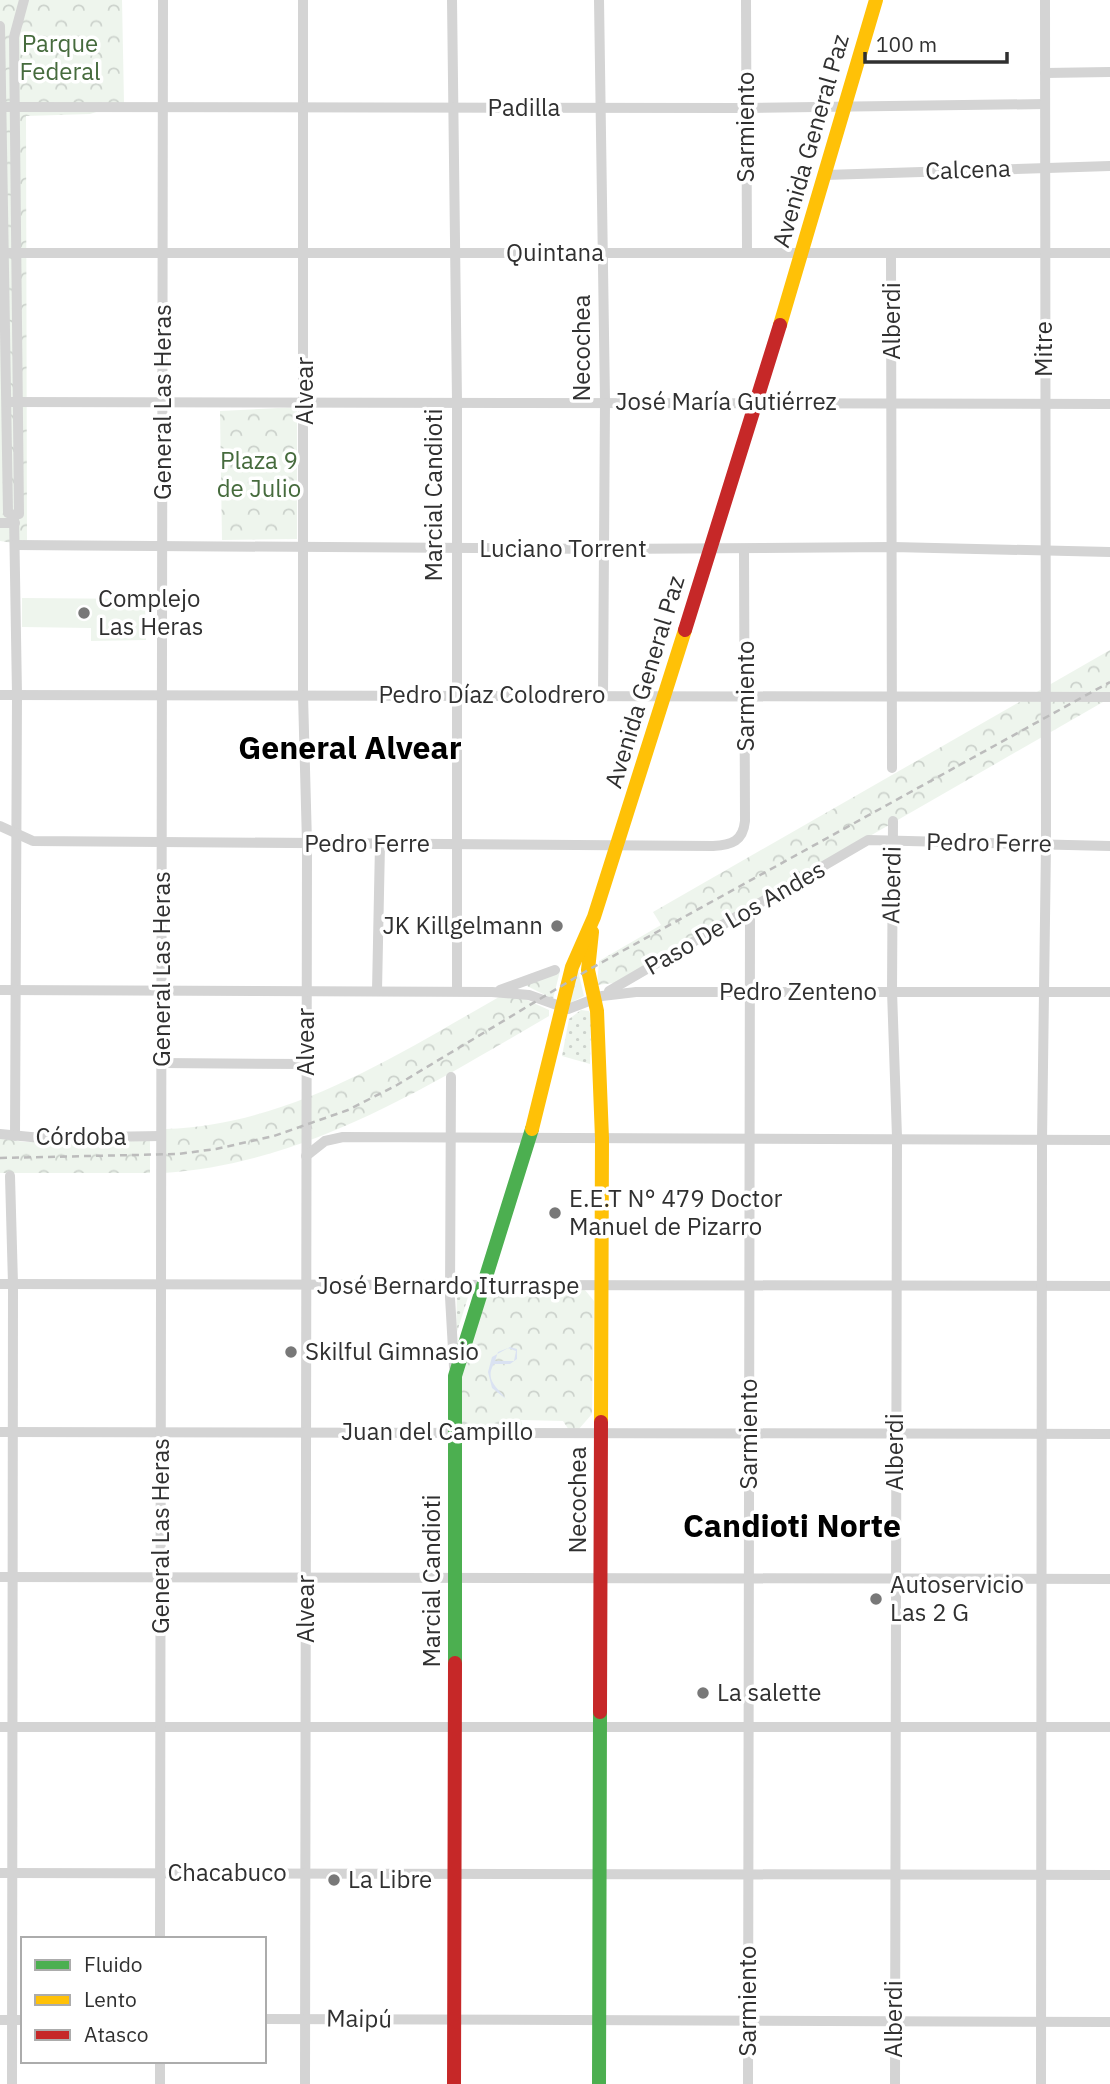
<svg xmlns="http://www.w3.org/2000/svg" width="1110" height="2084" font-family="'IBM Plex Sans',sans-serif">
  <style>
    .grass { fill: url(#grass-dots) }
    .park { fill: url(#park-crowns) }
    .pitch { fill: #eef5ed }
    .water { fill: #dae2f2; fill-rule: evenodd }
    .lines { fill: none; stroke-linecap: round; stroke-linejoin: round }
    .street { stroke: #d4d4d4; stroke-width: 10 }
    .fast { stroke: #4caf50; stroke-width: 14 }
    .slow { stroke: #ffc107; stroke-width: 14 }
    .jam { stroke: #c62828; stroke-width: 14 }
    .rail { stroke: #bcbcbc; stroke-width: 2.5; stroke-dasharray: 7 5; stroke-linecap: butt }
    .poi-dot { fill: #787878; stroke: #fff; stroke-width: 2.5 }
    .labels { text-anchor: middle; stroke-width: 7; stroke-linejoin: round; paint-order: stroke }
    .park-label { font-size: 24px; fill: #466b3d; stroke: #fff }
    .street-label { font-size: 24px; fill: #303030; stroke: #fff }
    .poi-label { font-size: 24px; fill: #303030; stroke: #fff; text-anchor: start }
    .district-label { font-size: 32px; font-weight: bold; fill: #000; stroke: #fff }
  </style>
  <defs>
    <pattern id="grass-dots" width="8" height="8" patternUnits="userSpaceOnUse" patternTransform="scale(1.75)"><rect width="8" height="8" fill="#eef5ed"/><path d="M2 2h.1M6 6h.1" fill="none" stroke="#ccd2cc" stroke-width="1.8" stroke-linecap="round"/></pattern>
    <pattern id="park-crowns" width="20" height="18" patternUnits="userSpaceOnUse" patternTransform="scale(1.75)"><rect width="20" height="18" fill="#eef5ed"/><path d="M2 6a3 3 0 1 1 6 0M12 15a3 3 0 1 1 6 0" fill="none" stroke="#ccd2cc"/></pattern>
  </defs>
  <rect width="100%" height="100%" fill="#fff"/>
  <g class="grass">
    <polygon points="581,1010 589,1011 591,1015 590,1064 562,1056 569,1019"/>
    <polygon points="457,1291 470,1291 456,1335"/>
  </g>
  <g class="park">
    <polygon points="0,0 122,0 124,103 90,114 26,116 27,545 0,541"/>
    <polygon points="297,407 297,539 222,540 220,411"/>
    <polygon points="1110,650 1110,698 614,983 597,985 599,961 661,925 653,912"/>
    <polygon points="560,971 553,999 525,985"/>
    <polygon points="578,971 584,996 570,1003 573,975"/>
    <path d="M499,997l26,2 24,11v6c-121,70 -241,147 -385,157l2,-44c123,-4 229,-73 333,-132z"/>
    <polygon points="0,1138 24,1142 150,1141 150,1173 0,1173"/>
    <path d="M497,1289h6l4,8 27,-1 -3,-7 54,1 9,11 -2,113 -14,16h-9l-6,-9 -42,-1 3,10 -60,-1c-23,-37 6,-95 18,-132z"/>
  </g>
  <polygon class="pitch" points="22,598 145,599 146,640 91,641 91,628 22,627"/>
  <path class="water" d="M510,1347l7,2v10l-7,5h-16c-10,16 4,24 12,35l-14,-11 -4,-16 4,-15zM508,1348l8,3 -2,10h-19l3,-9z"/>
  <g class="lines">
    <g class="street">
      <polyline points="303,0 303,695 307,843 305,2084"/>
      <polyline points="452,0 457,401 457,991"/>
      <polyline points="599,0 605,401 603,696"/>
      <polyline points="746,0 747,253"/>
      <polyline points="0,26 8,513 14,515"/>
      <polyline points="1045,73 1110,72"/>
      <polyline points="2,107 746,108 1045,104"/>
      <polyline points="825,175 1110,166"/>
      <polyline points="0,253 1110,253"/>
      <polyline points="891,253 892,768"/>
      <polyline points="7,402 1110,404"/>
      <polyline points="14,515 17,695 15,1136"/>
      <polyline points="14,515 19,514 14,37 24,0"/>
      <polyline points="0,523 15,523"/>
      <polyline points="15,545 604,549 893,547 1110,552"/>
      <polyline points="0,695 1110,697"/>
      <polyline points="893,821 892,991 897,1137 895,2084"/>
      <path d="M0,826l33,15 680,5c19,-1 30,-5 32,-25l-1,-272"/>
      <polyline points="0,990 492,992 529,995 568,1009 602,996 636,992 1110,992"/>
      <polyline points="500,990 555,970"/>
      <polyline points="377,991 380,844"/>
      <polyline points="609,991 868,840 1110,846"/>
      <polyline points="161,1063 307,1064"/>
      <polyline points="451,1077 450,1297 454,1367"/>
      <polyline points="0,1134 41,1138 161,1136"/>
      <polyline points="306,1156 325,1141 343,1137 1110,1140"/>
      <polyline points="10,1176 13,1284 12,2084"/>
      <polyline points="0,1284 1110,1286"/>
      <polyline points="0,1432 1110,1434"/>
      <polyline points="0,1577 1110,1579"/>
      <polyline points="0,1727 1110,1727"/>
      <polyline points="0,1873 1110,1875"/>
      <polyline points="160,1939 163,0"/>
      <polyline points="264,2019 1110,2022"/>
      <polyline points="0,2020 23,2020"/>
      <polyline points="160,2084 160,2061"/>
      <polyline points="748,2084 750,910"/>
      <polyline points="1041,2084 1042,1140 1046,845 1045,0"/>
    </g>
    <g class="fast">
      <polyline points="455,1663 455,1376 532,1129"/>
      <polyline points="599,2084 600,1712"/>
    </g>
    <g class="slow">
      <polyline points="780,325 876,0"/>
      <polyline points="592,932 588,970 597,1011 602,1138 601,1422"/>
      <polyline points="532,1129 572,967 594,917 685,630"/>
    </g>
    <g class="jam">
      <polyline points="685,630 780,325"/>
      <polyline points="600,1712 601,1422"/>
      <polyline points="454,2084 455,1663"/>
    </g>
    <polyline class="rail" points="0,1158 178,1154 216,1149 274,1136 348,1110 397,1085 588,970 1110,682"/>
  </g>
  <g class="poi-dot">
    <circle cx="84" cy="613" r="7"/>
    <circle cx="557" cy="926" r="7"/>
    <circle cx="555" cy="1213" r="7"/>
    <circle cx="291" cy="1352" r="7"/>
    <circle cx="876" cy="1599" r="7"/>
    <circle cx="703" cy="1693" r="7"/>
    <circle cx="334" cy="1880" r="7"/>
  </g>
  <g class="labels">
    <g class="park-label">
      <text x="60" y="52">Parque<tspan x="60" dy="28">Federal</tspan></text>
      <text x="259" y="469">Plaza 9<tspan x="259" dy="28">de Julio</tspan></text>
    </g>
    <g class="street-label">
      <text x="524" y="116">Padilla</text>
      <text transform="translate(746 127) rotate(-90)" y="8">Sarmiento</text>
      <text transform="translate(811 141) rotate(-74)" y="8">Avenida General Paz</text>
      <text transform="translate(968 170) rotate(-2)" y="8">Calcena</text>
      <text x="555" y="261">Quintana</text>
      <text transform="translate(892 321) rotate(-90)" y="8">Alberdi</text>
      <text transform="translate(582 348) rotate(-90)" y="8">Necochea</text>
      <text transform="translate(1044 349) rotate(-90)" y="8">Mitre</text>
      <text transform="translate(305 391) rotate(-90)" y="8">Alvear</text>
      <text transform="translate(163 402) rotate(-90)" y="8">General Las Heras</text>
      <text x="726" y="410">José María Gutiérrez</text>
      <text transform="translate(434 495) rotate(-90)" y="8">Marcial Candioti</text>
      <text x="563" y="557">Luciano Torrent</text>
      <text transform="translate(645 682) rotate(-73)" y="8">Avenida General Paz</text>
      <text x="492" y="703">Pedro Díaz Colodrero</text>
      <text transform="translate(746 696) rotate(-90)" y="8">Sarmiento</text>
      <text transform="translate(989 843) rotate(1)" y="8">Pedro Ferre</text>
      <text x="367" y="852">Pedro Ferre</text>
      <text transform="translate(892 885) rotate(-89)" y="8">Alberdi</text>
      <text transform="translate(735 918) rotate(-30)" y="8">Paso De Los Andes</text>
      <text transform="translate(162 969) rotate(-90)" y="8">General Las Heras</text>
      <text x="798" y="1000">Pedro Zenteno</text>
      <text transform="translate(306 1042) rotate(-90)" y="8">Alvear</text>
      <text x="81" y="1145">Córdoba</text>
      <text x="448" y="1294">José Bernardo Iturraspe</text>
      <text x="437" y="1440">Juan del Campillo</text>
      <text transform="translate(749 1434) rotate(-90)" y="8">Sarmiento</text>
      <text transform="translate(895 1452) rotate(-90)" y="8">Alberdi</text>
      <text transform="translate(578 1500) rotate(-90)" y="8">Necochea</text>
      <text transform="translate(161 1536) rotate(-90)" y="8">General Las Heras</text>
      <text transform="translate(432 1581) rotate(-90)" y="8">Marcial Candioti</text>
      <text transform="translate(306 1609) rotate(-90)" y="8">Alvear</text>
      <text x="227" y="1881">Chacabuco</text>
      <text transform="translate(748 2001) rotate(-90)" y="8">Sarmiento</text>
      <text transform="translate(359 2019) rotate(1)" y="8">Maipú</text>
      <text transform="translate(894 2019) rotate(-90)" y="8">Alberdi</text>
    </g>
    <g class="poi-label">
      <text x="98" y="607">Complejo<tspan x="98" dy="28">Las Heras</tspan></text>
      <text x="543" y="934" text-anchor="end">JK Killgelmann</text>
      <text x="569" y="1207">E.E.T N° 479 Doctor<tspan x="569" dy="28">Manuel de Pizarro</tspan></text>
      <text x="305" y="1360">Skilful Gimnasio</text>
      <text x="890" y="1593">Autoservicio<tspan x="890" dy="28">Las 2 G</tspan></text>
      <text x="717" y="1701">La salette</text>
      <text x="348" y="1888">La Libre</text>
    </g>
    <g class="district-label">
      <text x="350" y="759">General Alvear</text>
      <text x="792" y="1537">Candioti Norte</text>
    </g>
  </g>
  <rect x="21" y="1937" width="245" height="126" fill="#ffffff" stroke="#acacac" stroke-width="2"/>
  <rect x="35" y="1960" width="35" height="10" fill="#4caf50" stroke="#acacac" stroke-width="2"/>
  <text x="84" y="1972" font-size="21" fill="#303030">Fluido</text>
  <rect x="35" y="1995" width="35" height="10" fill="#ffc107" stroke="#acacac" stroke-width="2"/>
  <text x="84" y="2007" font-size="21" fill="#303030">Lento</text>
  <rect x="35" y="2030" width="35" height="10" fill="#c62828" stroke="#acacac" stroke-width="2"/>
  <text x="84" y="2042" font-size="21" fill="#303030">Atasco</text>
  <path d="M865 52v10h142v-10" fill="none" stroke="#303030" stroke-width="3.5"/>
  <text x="876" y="52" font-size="21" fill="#303030" stroke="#ffffff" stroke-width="5" paint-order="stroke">100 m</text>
</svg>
